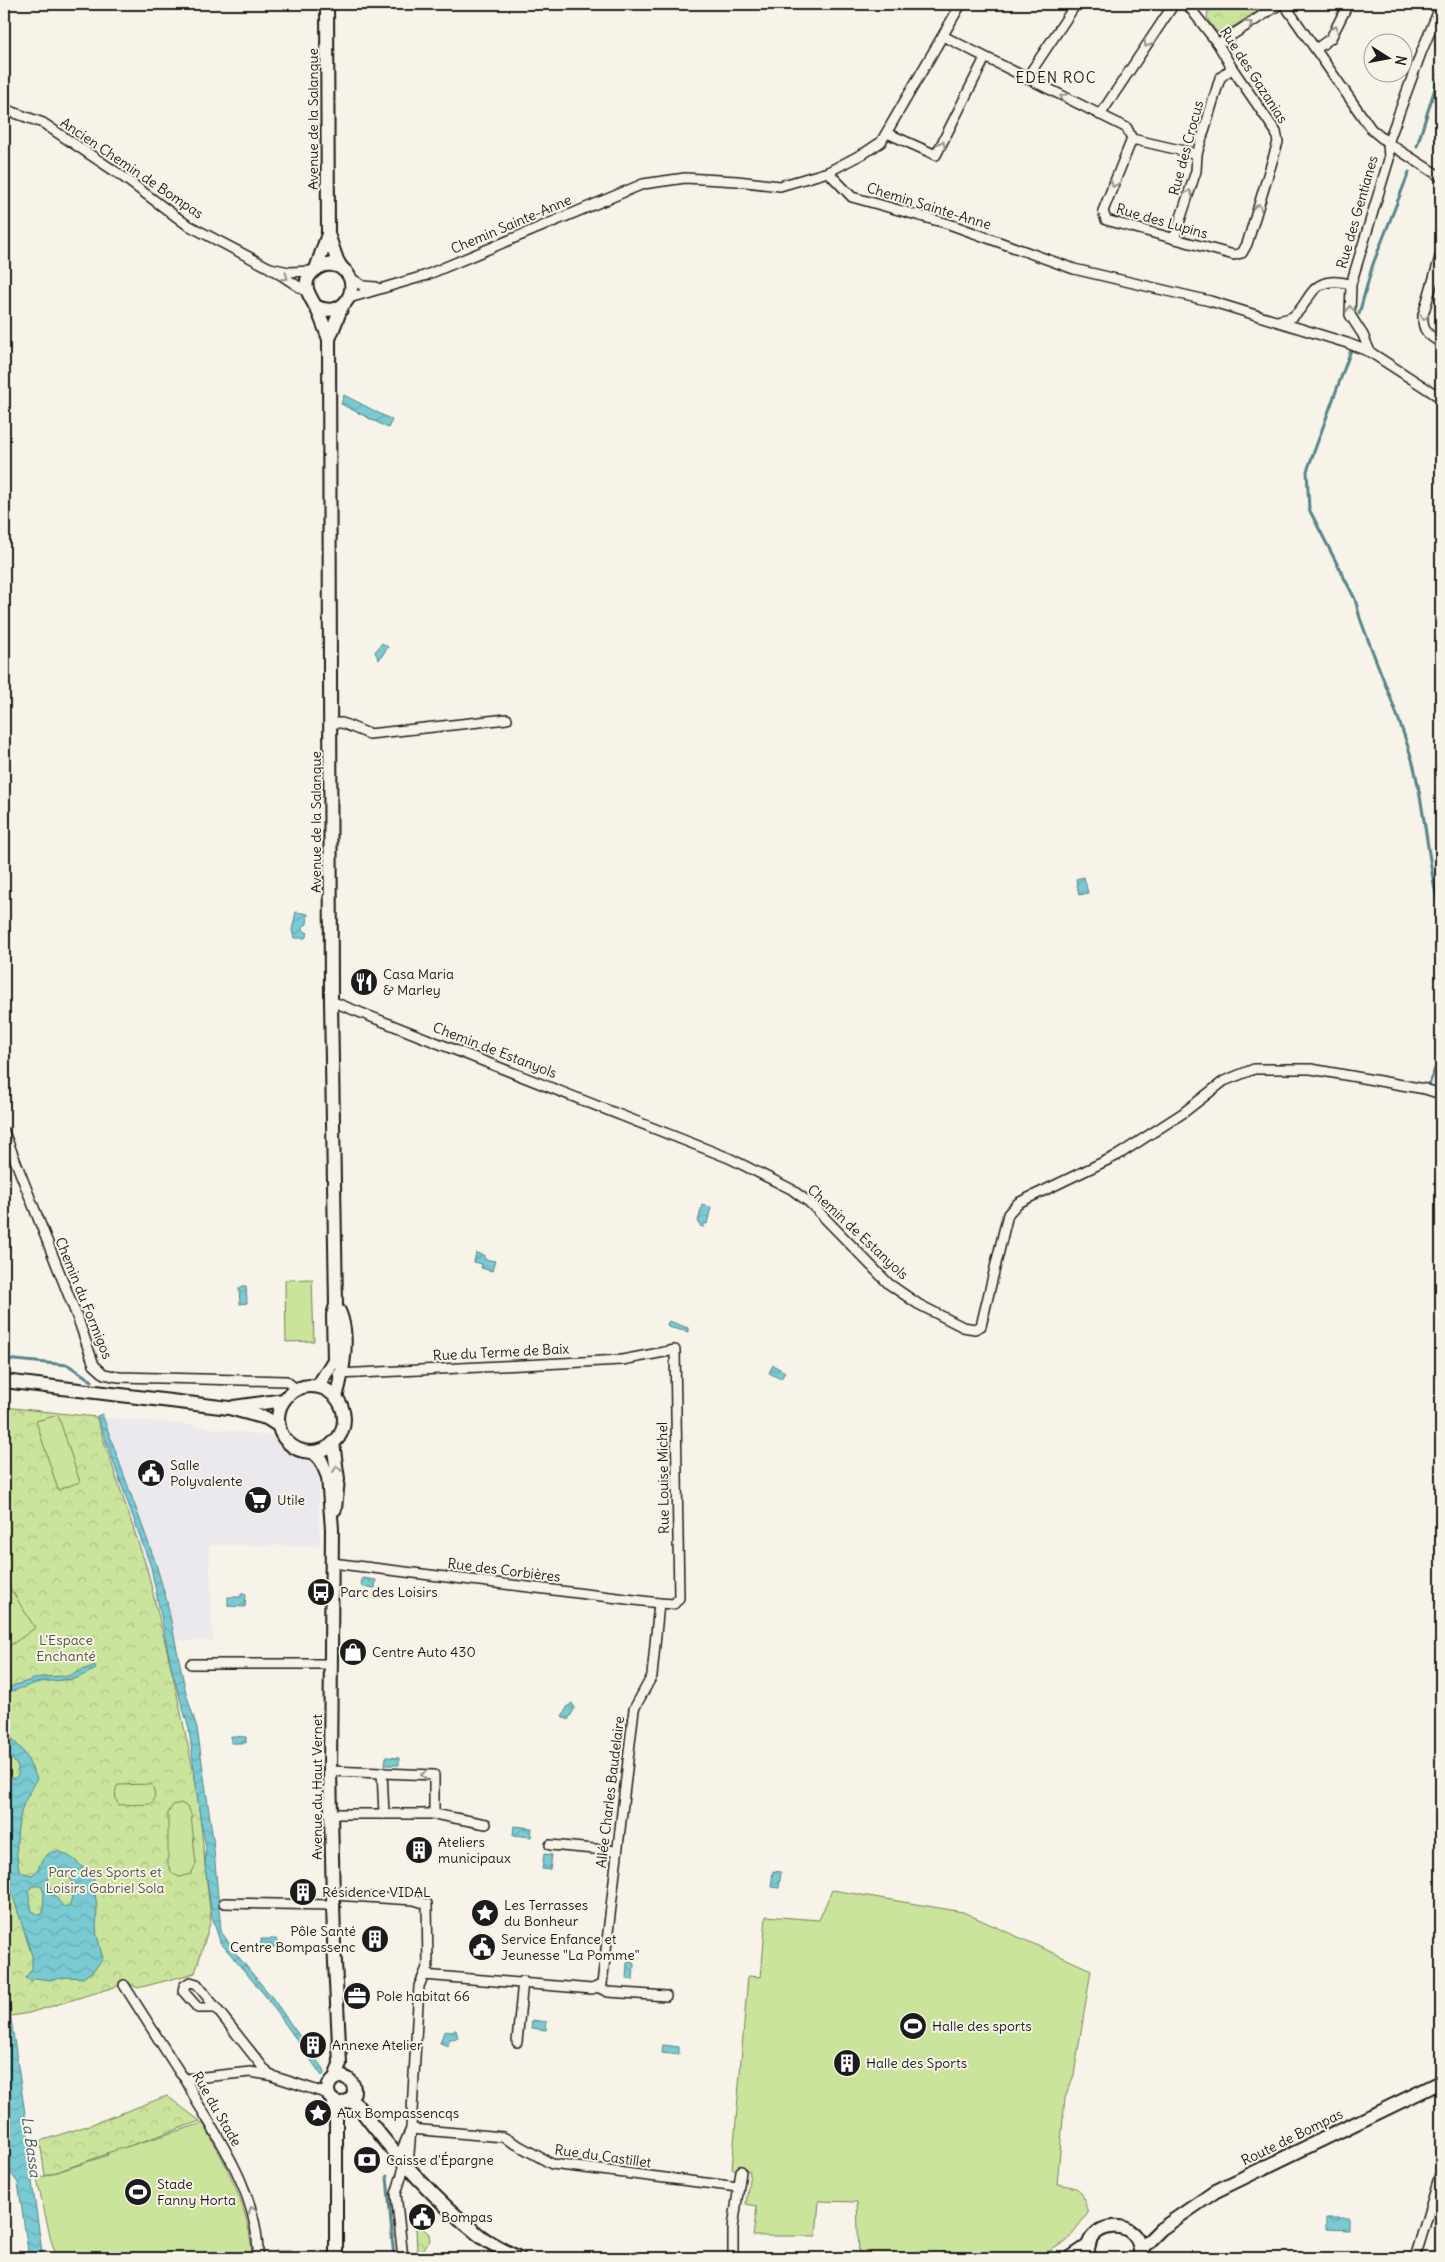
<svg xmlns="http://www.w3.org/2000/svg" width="1445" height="2262" font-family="Delius,sans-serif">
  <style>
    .built { fill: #ebe9ed }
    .park { fill: url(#park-crowns); stroke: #74805c }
    .garden { fill: #cbe49b; stroke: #74805c }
    .water { fill: url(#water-waves); stroke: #548489; fill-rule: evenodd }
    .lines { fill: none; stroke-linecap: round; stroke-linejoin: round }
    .stream { stroke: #548489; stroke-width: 3 }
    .street-casing { stroke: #1c1c1c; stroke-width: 12 }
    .secondary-casing { stroke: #1c1c1c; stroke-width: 16 }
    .street { stroke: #f7f3e8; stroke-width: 9 }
    .secondary { stroke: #f7f3e8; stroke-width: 12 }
    .oneway { stroke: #94928c }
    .labels { text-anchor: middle; stroke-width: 4; stroke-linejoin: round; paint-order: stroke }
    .street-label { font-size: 14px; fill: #1c1c1c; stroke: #f7f3e8 }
    .poi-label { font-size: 14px; fill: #1c1c1c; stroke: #f7f3e8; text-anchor: start }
    .park-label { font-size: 14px; fill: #515842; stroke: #f7f3e8 }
    .neighbourhood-label { font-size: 15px; letter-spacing: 1px; fill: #1c1c1c; stroke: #f7f3e8 }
    .water-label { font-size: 15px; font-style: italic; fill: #3d595c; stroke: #f7f3e8 }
  </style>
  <defs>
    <pattern id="park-crowns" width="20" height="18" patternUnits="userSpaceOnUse" patternTransform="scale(1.25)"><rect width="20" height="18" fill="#cbe49b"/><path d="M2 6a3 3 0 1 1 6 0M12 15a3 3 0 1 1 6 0" fill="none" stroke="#aec385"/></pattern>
    <pattern id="water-waves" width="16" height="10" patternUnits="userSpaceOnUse" patternTransform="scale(1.25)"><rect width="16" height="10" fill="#79cad2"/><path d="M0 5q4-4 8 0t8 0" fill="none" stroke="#68adb4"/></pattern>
  </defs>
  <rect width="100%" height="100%" fill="#f7f3e8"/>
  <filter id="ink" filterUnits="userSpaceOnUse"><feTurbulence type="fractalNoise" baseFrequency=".02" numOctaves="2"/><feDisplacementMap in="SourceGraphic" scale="10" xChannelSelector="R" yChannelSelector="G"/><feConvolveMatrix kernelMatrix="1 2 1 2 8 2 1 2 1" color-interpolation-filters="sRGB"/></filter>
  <g filter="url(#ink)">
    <polygon class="built" points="96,1417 183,1424 277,1437 318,1468 320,1546 209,1545 213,1641 176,1641 147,1569"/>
    <g class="park">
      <polygon points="1216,4 1268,4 1222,34 1215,30 1207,18 1208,10"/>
      <polygon points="4,1407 96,1417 147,1569 172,1671 197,1788 211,1920 195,1973 138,1988 128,1983 29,2013 11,2016 4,1961"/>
      <polygon points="167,2096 200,2121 45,2176 40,2141 87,2126"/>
      <polygon points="419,2225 429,2234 430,2241 420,2252 417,2252 416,2229"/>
    </g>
    <g class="garden">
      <polygon points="312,1279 314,1341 286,1342 285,1280"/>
      <polygon points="58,1415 80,1482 58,1490 36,1421"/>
      <polygon points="4,1578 35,1628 4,1650"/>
      <path d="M151,1784c4,5 5,15 1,20l-33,1c-4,-5 -5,-15 -1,-20z"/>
      <polygon points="181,1803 188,1807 191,1814 196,1864 191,1874 179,1877 172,1873 168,1865 168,1813 173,1805"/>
      <path d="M832,1890l131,22 128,58 -17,105 -9,23 -8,86c27,5 23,3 31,29l-22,29 -30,16h-177l-2,-56 -38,-1 -3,35h-63l4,-30 -11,-2 4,-33 -18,-2 16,-193 13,1 5,-61 53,4z"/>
      <path d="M203,2123c23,41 48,87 49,135h-195l-6,-18 -14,-61 71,-24 -1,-2z"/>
    </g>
    <g class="water">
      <polygon points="344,395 392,420 388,428 341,404"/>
      <polygon points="382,643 388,647 379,660 375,652"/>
      <polygon points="1084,877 1088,893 1079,895 1076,879"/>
      <polygon points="296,912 308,914 307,924 303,926 303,930 308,933 305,938 294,938 292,930"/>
      <polygon points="702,1205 711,1207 707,1224 704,1223 704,1227 700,1226 700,1223 698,1222"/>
      <polygon points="476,1253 484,1255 484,1259 495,1261 492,1271 481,1268 482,1264 474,1262"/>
      <polygon points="243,1286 246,1286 247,1303 240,1304 239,1288"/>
      <polygon points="669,1321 688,1328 688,1332 668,1327 667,1324"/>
      <polygon points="773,1365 785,1372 781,1379 769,1373"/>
      <polygon points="102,1414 156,1564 167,1602 186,1693 197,1728 213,1839 221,1931 236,1954 271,1996 323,2069 324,2074 322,2076 267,1998 220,1942 212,1916 205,1866 206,1847 200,1818 189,1729 172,1671 151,1567 97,1416"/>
      <polygon points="362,1578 376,1580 375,1588 361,1586"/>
      <polygon points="241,1594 246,1594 245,1607 228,1606 228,1597 241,1597"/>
      <polygon points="95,1665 96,1669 75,1679 39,1682 4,1694 4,1689 9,1687 41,1677 68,1676"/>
      <polygon points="572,1703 575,1708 568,1720 562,1716 568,1706"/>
      <path d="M4,1729l21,25 12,24c-3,10 -11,18 -14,28 -6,17 -9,49 -3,66l12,3c7,-5 8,-13 14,-19 14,-15 35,11 47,20l4,32 -1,23 7,28 -10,12 -10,7 -15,-1 -18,3 -15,-2 -3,3 -7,-3 7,-9v-13l-28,-88v-90h11l3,-3v-8l-14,-19zM52,1867l15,4c7,7 6,28 2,36h-5c-10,-12 -22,-24 -12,-40zM33,1886h8l3,7 -1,20 -3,2 -8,-4 -4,-20z"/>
      <polygon points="231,1736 246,1737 246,1743 231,1743"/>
      <polygon points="386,1757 399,1758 399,1765 385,1765"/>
      <polygon points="514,1826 532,1828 531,1837 513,1835"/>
      <polygon points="544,1854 552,1855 550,1870 542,1869"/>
      <polygon points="773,1871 781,1872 779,1888 771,1887"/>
      <polygon points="261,1939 276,1939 278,1944 276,1947 261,1947"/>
      <polygon points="632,1962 634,1964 633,1980 626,1979 627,1963"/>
      <polygon points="4,1972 34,2174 32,2182 43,2258 29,2258 18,2183 10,2172 4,2123"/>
      <polygon points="532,2020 547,2022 546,2030 531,2028"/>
      <polygon points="456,2030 458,2038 450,2039 448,2046 440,2043 444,2032"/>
      <polygon points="663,2045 679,2047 679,2055 662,2053"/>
      <polygon points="1326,2218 1349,2218 1349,2230 1326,2229"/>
      <rect x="276" y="2251" width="14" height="7"/>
    </g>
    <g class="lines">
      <g class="stream">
        <polyline points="1417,146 1441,69"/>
        <polyline points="1359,314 1373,264 1409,172"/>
        <path d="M1351,350l-44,121 2,38 46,90 5,19c17,48 39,96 53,145 13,50 15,104 28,154"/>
        <polyline points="1428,1087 1441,1053"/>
        <polyline points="4,1359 68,1365 92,1381"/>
        <polyline points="387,2176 394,2258"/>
      </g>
      <g class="street-casing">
        <g id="street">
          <polyline points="1284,4 1371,129 1388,143 1389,159 1351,284"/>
          <polyline points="1441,5 1421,53 1388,143 1441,177"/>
          <polyline points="943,36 1127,128 1132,139"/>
          <polyline points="1218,44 1280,4"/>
          <polyline points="1316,49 1331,38 1348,4"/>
          <polyline points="1026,79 1076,4"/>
          <polyline points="4,109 43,123 119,174 186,224 270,268"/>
          <polyline points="1100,115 1174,4"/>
          <polyline points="887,133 936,155 985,58"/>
          <polyline points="1132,139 1103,211 1106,220 1234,255 1242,253 1247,244 1278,142 1276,132 1232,68 1218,44 1187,4"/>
          <polyline points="1132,139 1197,154"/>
          <polyline points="828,172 866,152 881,142 961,4"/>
          <polyline points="1174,239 1196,171 1197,154 1220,78 1232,68"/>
          <path d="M1441,254l-18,61c-1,16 5,20 18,28"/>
          <polyline points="348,276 363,286 376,287"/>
          <polyline points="307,292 270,268 289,272 313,271"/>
          <polyline points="349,298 424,276 643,184 685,178 737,181 780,186 828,172 852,197 949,224 1074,269 1210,301 1347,343 1370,352 1441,398"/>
          <path d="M1277,321c4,-1 11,-2 15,-4 16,-10 16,-33 39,-35 6,-1 14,1 20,2l-1,31 13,20 7,17"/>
          <polyline points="330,723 342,723 369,734 507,719"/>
          <polyline points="331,1001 729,1158 791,1189 810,1203 889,1284 918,1304 963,1327 975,1329 981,1326 1008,1214 1018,1203 1118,1155 1183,1113 1224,1081 1254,1069 1311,1069 1425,1089 1441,1094"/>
          <polyline points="4,1132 78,1319 94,1365 104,1374 119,1377 286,1381 296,1389"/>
          <polyline points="332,1563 659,1603 674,1604 679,1598 675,1350 622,1360 338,1374"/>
          <polyline points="191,1664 332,1664"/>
          <polyline points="330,1771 434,1775 434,1814"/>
          <polyline points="382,1772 384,1814"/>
          <polyline points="331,1814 434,1814 486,1824"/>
          <polyline points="550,1845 616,1851"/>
          <polyline points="333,1895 414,1900 427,1904 428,1965 424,1975"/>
          <polyline points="224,1903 333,1905"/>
          <path d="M124,1985l56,88c9,8 11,19 17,29 29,47 62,99 61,156"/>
          <polyline points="597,1987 592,1989 424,1975 419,1986 411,2129 503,2137 552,2164 738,2187"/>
          <polyline points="597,1987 602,1984 634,1709 652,1676 659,1603"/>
          <polyline points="597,1987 608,1992 666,1996"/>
          <polyline points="215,2008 198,2008 183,1991 184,1986 190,1982 197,1984 269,2075"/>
          <polyline points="517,2042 523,1981"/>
          <polyline points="186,2079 250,2072 269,2075 328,2094"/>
          <polyline points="399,2156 411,2129 408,2166"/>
          <polyline points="403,2161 403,2171 396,2194 403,2258"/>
          <polyline points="733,2258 733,2228 741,2171"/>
          <polyline points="1415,2258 1441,2172"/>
        </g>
      </g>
      <g class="secondary-casing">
        <g id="secondary">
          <polyline points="327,4 328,234 337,260 343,270"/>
          <polyline points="316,269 328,234"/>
          <path d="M315,306c36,18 51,-35 18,-41 -6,-1 -13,1 -18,5 -16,12 -6,25 1,37 5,10 9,22 13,32"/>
          <polyline points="4,1381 229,1408 266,1418 279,1426"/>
          <polyline points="318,1386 334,1360 333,1315 336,1305 331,1001 329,339 342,306"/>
          <circle cx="311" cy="1419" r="33"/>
          <path d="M336,1397c7,-24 14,-62 3,-86"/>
          <polyline points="234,1407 284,1400"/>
          <polyline points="333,1443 338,1479 335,1509"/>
          <polyline points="313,1452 321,1460 328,1477 332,1529 330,1771 334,1942 340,2064 335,2078"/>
          <circle cx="341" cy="2090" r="13"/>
          <path d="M349,2100l8,5c36,48 75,93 122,130 12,10 27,16 40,23"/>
          <polyline points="333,2101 336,2115 336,2258"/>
          <polyline points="1141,2249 1161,2229 1216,2191 1441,2082"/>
          <polyline points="1070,2258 1089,2245"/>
          <path d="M1089,2258c-10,-37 55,-46 51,0"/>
        </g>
      </g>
      <use href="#street" class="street"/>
      <use href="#secondary" class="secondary"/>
    </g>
    <defs><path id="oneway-chevron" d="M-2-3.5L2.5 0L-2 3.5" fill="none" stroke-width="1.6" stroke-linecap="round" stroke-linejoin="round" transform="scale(1.25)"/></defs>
    <g class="oneway">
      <use href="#oneway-chevron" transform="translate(1249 24) rotate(-33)"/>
      <use href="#oneway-chevron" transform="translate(1335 29) rotate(-63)"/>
      <use href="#oneway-chevron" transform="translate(1147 44) rotate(123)"/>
      <use href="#oneway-chevron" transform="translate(1063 97) rotate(-154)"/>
      <use href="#oneway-chevron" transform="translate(942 144) rotate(-63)"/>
      <use href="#oneway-chevron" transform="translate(1114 184) rotate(112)"/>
      <use href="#oneway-chevron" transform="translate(1189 193) rotate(-72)"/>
      <use href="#oneway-chevron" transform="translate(1258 207) rotate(-74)"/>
      <use href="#oneway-chevron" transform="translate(285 277) rotate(32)"/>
      <use href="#oneway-chevron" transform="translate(1350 309) rotate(-96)"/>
      <use href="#oneway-chevron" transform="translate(1424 317) rotate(98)"/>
      <use href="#oneway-chevron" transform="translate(337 1469) rotate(-97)"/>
      <use href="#oneway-chevron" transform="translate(424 1775) rotate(-177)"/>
      <use href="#oneway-chevron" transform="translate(252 2210) rotate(-111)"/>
    </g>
  </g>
  <defs>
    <g id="restaurant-disc" transform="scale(1.4375)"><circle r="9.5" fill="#1c1c1c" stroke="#f7f3e8"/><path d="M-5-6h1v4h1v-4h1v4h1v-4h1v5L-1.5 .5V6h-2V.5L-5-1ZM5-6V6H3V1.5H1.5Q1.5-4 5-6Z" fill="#fff"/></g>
    <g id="civic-disc" transform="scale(1.4375)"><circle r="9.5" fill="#1c1c1c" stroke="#f7f3e8"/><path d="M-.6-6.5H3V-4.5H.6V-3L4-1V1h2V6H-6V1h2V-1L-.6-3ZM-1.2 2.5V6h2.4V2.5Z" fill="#fff"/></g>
    <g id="supermarket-disc" transform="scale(1.4375)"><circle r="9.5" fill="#1c1c1c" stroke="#f7f3e8"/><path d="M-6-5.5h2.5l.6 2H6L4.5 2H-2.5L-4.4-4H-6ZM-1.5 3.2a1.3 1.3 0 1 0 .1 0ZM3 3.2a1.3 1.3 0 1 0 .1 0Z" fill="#fff"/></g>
    <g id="bus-disc" transform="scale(1.4375)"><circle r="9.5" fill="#1c1c1c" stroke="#f7f3e8"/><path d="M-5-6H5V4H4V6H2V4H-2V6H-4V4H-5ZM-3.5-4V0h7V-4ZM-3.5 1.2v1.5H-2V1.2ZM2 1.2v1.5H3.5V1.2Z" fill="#fff"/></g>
    <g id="shop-disc" transform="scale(1.4375)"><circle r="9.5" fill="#1c1c1c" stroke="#f7f3e8"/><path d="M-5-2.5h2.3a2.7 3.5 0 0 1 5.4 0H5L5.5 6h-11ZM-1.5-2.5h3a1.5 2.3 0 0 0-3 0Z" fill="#fff"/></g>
    <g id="building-disc" transform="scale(1.4375)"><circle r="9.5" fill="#1c1c1c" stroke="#f7f3e8"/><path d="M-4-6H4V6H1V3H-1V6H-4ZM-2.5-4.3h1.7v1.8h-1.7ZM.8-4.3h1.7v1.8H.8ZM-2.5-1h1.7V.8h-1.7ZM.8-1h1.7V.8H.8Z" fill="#fff"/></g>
    <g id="sight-disc" transform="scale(1.4375)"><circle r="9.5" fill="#1c1c1c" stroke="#f7f3e8"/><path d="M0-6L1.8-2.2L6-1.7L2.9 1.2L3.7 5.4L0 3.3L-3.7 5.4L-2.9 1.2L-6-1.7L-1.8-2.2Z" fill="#fff"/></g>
    <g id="office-disc" transform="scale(1.4375)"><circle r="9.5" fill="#1c1c1c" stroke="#f7f3e8"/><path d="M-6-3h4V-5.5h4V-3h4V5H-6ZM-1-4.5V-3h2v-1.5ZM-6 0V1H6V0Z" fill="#fff"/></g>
    <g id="stadium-disc" transform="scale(1.4375)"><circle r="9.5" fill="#1c1c1c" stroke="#f7f3e8"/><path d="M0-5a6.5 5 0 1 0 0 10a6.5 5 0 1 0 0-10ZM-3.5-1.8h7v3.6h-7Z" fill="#fff"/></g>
    <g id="bank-disc" transform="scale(1.4375)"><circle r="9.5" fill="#1c1c1c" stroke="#f7f3e8"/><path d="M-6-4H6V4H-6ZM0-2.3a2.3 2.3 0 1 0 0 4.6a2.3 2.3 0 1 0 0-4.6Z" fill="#fff"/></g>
  </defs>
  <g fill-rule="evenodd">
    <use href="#restaurant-disc" x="364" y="982"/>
    <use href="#civic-disc" x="151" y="1473"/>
    <use href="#supermarket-disc" x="258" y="1500"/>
    <use href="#bus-disc" x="321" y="1592"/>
    <use href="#shop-disc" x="353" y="1652"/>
    <use href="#building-disc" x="419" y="1850"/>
    <use href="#building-disc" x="303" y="1892"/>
    <use href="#sight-disc" x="485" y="1913"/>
    <use href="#building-disc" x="375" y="1939"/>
    <use href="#civic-disc" x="482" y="1947"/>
    <use href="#office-disc" x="357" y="1996"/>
    <use href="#stadium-disc" x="913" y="2026"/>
    <use href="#building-disc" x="313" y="2045"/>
    <use href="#building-disc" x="847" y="2063"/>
    <use href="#sight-disc" x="318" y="2113"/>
    <use href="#bank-disc" x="367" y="2160"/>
    <use href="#stadium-disc" x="138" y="2192"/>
    <use href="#civic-disc" x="422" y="2217"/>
  </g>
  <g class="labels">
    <g class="street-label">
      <text transform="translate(1254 75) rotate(57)" y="5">Rue des Gazanias</text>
      <text transform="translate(313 119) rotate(-90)" y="5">Avenue de la Salanque</text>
      <text transform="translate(1186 148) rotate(-75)" y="5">Rue des Crocus</text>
      <text transform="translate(132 168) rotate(34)" y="5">Ancien Chemin de Bompas</text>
      <text transform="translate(929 206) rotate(17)" y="5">Chemin Sainte-Anne</text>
      <text transform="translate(1357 212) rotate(-74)" y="5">Rue des Gentianes</text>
      <text transform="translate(1162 221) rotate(16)" y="5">Rue des Lupins</text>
      <text transform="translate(511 224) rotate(-23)" y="5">Chemin Sainte-Anne</text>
      <text transform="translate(316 822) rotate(-90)" y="5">Avenue de la Salanque</text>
      <text transform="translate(495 1050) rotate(21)" y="5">Chemin de Estanyols</text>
      <text transform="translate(858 1232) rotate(43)" y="5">Chemin de Estanyols</text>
      <text transform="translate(84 1298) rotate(68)" y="5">Chemin du Formigos</text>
      <text transform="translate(501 1352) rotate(-3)" y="5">Rue du Terme de Baix</text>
      <text transform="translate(663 1478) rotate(-91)" y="5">Rue Louise Michel</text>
      <text transform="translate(504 1570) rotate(7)" y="5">Rue des Corbières</text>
      <text transform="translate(317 1787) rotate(-90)" y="5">Avenue du Haut Vernet</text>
      <text transform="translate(610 1792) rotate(-83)" y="5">Allée Charles Baudelaire</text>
      <text transform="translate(217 2109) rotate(60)" y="5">Rue du Stade</text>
      <text transform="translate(1292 2137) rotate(-26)" y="5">Route de Bompas</text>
      <text transform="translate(603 2156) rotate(8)" y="5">Rue du Castillet</text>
    </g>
    <g class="poi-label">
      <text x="383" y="979">Casa Maria<tspan x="383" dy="16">&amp; Marley</tspan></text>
      <text x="170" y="1470">Salle<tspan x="170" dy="16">Polyvalente</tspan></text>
      <text x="277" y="1505">Utile</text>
      <text x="340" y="1597">Parc des Loisirs</text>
      <text x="372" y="1657">Centre Auto 430</text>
      <text x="438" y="1847">Ateliers<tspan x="438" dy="16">municipaux</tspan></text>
      <text x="322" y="1897">Résidence VIDAL</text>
      <text x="504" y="1910">Les Terrasses<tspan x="504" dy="16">du Bonheur</tspan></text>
      <text x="356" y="1936" text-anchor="end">Pôle Santé<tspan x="356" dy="16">Centre Bompassenc</tspan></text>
      <text x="501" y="1944">Service Enfance et<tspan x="501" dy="16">Jeunesse "La Pomme"</tspan></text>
      <text x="376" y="2001">Pole habitat 66</text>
      <text x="932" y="2031">Halle des sports</text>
      <text x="332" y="2050">Annexe Atelier</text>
      <text x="866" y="2068">Halle des Sports</text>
      <text x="337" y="2118">Aux Bompassencqs</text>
      <text x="386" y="2165">Caisse d'Épargne</text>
      <text x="157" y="2189">Stade<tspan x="157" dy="16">Fanny Horta</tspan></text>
      <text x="441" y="2222">Bompas</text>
    </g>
    <g class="park-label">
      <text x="66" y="1645">L'Espace<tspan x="66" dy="16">Enchanté</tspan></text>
      <text x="105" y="1877">Parc des Sports et<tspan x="105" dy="16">Loisirs Gabriel Sola</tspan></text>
    </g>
    <g class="neighbourhood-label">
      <text x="1056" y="83">EDEN ROC</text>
    </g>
    <g class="water-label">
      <text transform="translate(31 2147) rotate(82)" y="5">La Bassa</text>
    </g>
  </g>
  <rect width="1445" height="2262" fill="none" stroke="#f7f3e8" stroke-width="20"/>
  <rect x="10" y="10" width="1425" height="2242" fill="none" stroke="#1c1c1c" stroke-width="2" filter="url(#ink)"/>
  <g transform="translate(1388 58) rotate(101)"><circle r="24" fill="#f7f3e8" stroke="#9f9d96"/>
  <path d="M0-4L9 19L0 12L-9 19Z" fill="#1c1c1c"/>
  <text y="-8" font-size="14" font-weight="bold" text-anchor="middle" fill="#1c1c1c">N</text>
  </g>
</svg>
